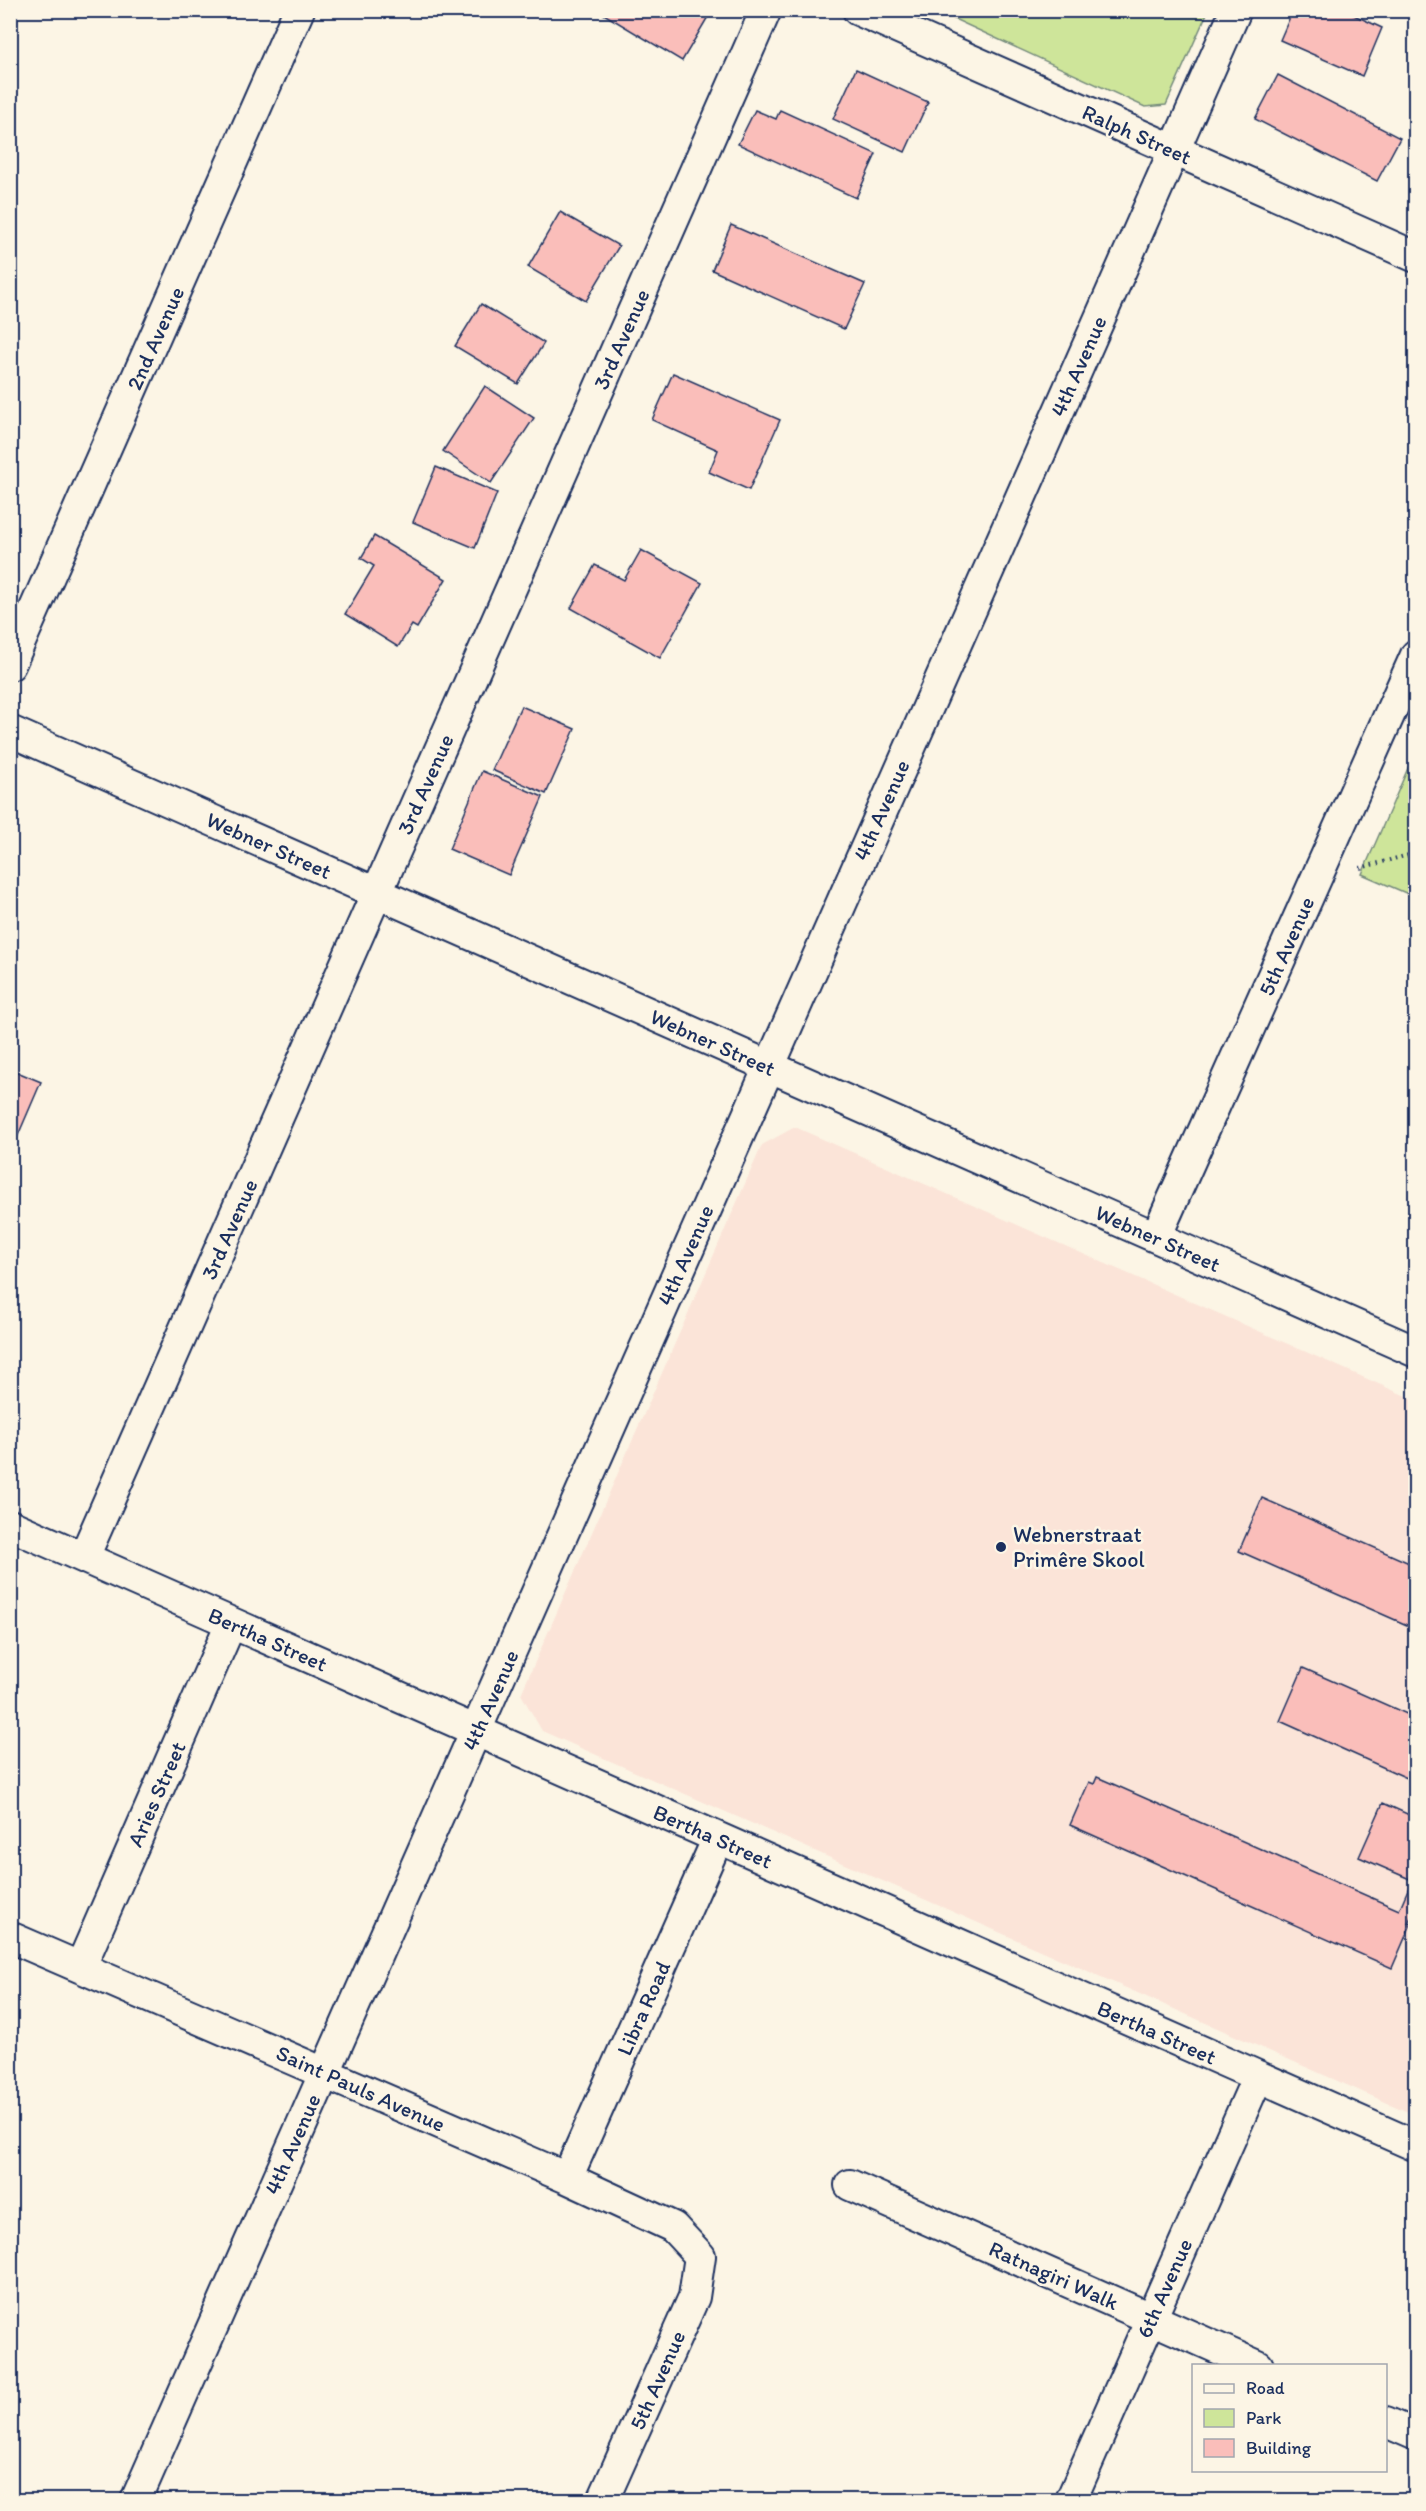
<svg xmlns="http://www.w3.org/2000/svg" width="1426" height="2511" font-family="Itim,sans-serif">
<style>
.built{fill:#fbe4d8}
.green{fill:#cee59a;stroke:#748a7c;stroke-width:1.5}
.building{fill:#fabeba;stroke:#1b2f5e;stroke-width:1.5}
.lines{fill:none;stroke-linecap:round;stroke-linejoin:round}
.minor-casing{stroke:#1b2f5e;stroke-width:34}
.path{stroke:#1b2f5e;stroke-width:4;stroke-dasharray:1.5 4.5;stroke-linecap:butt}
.minor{stroke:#fcf5e5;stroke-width:30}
.poi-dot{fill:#1b2f5e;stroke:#fcf5e5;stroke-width:2}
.labels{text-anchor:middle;stroke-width:5;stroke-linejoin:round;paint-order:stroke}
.street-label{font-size:22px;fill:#1b2f5e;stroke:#fcf5e5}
.poi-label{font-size:22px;fill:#1b2f5e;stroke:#fcf5e5;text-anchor:start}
</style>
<rect width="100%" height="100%" fill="#fcf5e5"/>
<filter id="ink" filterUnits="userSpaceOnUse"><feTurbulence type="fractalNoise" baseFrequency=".0167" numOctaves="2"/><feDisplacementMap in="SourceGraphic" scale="12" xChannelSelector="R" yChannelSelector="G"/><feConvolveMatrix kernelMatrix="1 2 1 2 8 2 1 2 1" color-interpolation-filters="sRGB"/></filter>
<g filter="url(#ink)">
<path class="built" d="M795,1127l620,273v715l-873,-384 -21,-37 241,-549z"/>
<path class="green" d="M937,11h-1h272l-42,94 -21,2z
M1415,752l1,145h-1l-53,-23z"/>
<path class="building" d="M597,10h115l-30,51z
M1293,10h50l39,18 -20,48 -82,-36z
M856,69l72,33 -23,50 -72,-33z
M1278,75l122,63 -23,43 -122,-62z
M755,110l21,9 4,-9 96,44 -20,44 -118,-54z
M560,212l59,34 -33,55 -58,-34z
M731,225l134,59 -21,45 -132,-59z
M481,304l63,39 -26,41 -63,-38z
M673,373l107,47 -31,70 -40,-18 9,-22 -66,-30z
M485,386l49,32 -43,65 -48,-32z
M436,467l61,26 -22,55 -62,-26z
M374,536l72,43 -29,49 -5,-3 -14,22 -53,-33 29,-48 -13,-8z
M641,550l61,33 -42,75 -89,-50 24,-43 29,15z
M521,706l54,23 -29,65 -54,-24z
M482,771l61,26 -34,78 -60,-26z
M10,1069l31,13 -31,72z
M1262,1498l154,68v63l-177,-78z
M1303,1668l113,50v64l-136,-61z
M1097,1777l302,133 13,-30 -53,-23 24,-54 33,15v89l-8,16 3,1 -19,44 -322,-143 19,-43 5,2z"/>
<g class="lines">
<g class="minor-casing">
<path id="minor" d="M858,10l558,247
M10,665l289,-655
M10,731l1406,621
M1156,1237l260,-582
M10,1525l1406,621
M84,1557l682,-1547
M10,1937l557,241 106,49 27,29 -6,41 -91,203
M81,1966l150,-343
M567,2178l151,-340
M850,2185l408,181
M1386,2422l30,13
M136,2500l1100,-2490
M1071,2500l187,-424"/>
</g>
<path class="path" d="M1360,868l56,-15"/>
<use href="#minor" class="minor"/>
</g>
</g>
<circle class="poi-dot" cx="1001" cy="1547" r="6"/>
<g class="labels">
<g class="street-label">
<text transform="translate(1137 134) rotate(24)" y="8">Ralph Street</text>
<text transform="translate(155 338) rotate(-66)" y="8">2nd Avenue</text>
<text transform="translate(621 339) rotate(-66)" y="8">3rd Avenue</text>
<text transform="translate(1078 366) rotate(-66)" y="8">4th Avenue</text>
<text transform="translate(425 784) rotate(-66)" y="8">3rd Avenue</text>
<text transform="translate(881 810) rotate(-66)" y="8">4th Avenue</text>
<text transform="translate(269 845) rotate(24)" y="8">Webner Street</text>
<text transform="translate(1286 946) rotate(-66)" y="8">5th Avenue</text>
<text transform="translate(713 1042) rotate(24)" y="8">Webner Street</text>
<text transform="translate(229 1229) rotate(-66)" y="8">3rd Avenue</text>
<text transform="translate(1158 1238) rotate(24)" y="8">Webner Street</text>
<text transform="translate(685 1255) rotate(-66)" y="8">4th Avenue</text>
<text transform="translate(268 1639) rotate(24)" y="8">Bertha Street</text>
<text transform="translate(490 1700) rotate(-66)" y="8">4th Avenue</text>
<text transform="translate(156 1794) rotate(-66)" y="8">Aries Street</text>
<text transform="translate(713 1836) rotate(24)" y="8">Bertha Street</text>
<text transform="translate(643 2008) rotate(-66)" y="8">Libra Road</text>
<text transform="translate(1157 2032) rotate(24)" y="8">Bertha Street</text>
<text transform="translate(361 2088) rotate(24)" y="8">Saint Pauls Avenue</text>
<text transform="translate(292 2144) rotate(-66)" y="8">4th Avenue</text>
<text transform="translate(1054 2275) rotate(24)" y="8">Ratnagiri Walk</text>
<text transform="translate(1164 2288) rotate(-66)" y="8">6th Avenue</text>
<text transform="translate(657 2380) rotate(-66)" y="8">5th Avenue</text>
</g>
<g class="poi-label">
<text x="1013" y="1542">Webnerstraat<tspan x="1013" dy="25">Primêre Skool</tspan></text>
</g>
</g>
<rect width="1426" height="2511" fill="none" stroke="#fcf5e5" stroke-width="36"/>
<rect x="18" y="18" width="1390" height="2475" fill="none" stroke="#1b2f5e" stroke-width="2" filter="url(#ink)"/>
<rect x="1192" y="2364" width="195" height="108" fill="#fcf5e5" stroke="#a2a6af" stroke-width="1.5"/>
<rect x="1204" y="2384" width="30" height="9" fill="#fcf5e5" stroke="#a2a6af" stroke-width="1.5"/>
<text x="1246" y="2394" font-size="18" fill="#1b2f5e">Road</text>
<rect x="1204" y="2409" width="30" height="18" fill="#cee59a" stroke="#a2a6af" stroke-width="1.5"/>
<text x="1246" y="2424" font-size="18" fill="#1b2f5e">Park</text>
<rect x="1204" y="2439" width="30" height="18" fill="#fabeba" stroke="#a2a6af" stroke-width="1.5"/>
<text x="1246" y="2454" font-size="18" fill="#1b2f5e">Building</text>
</svg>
